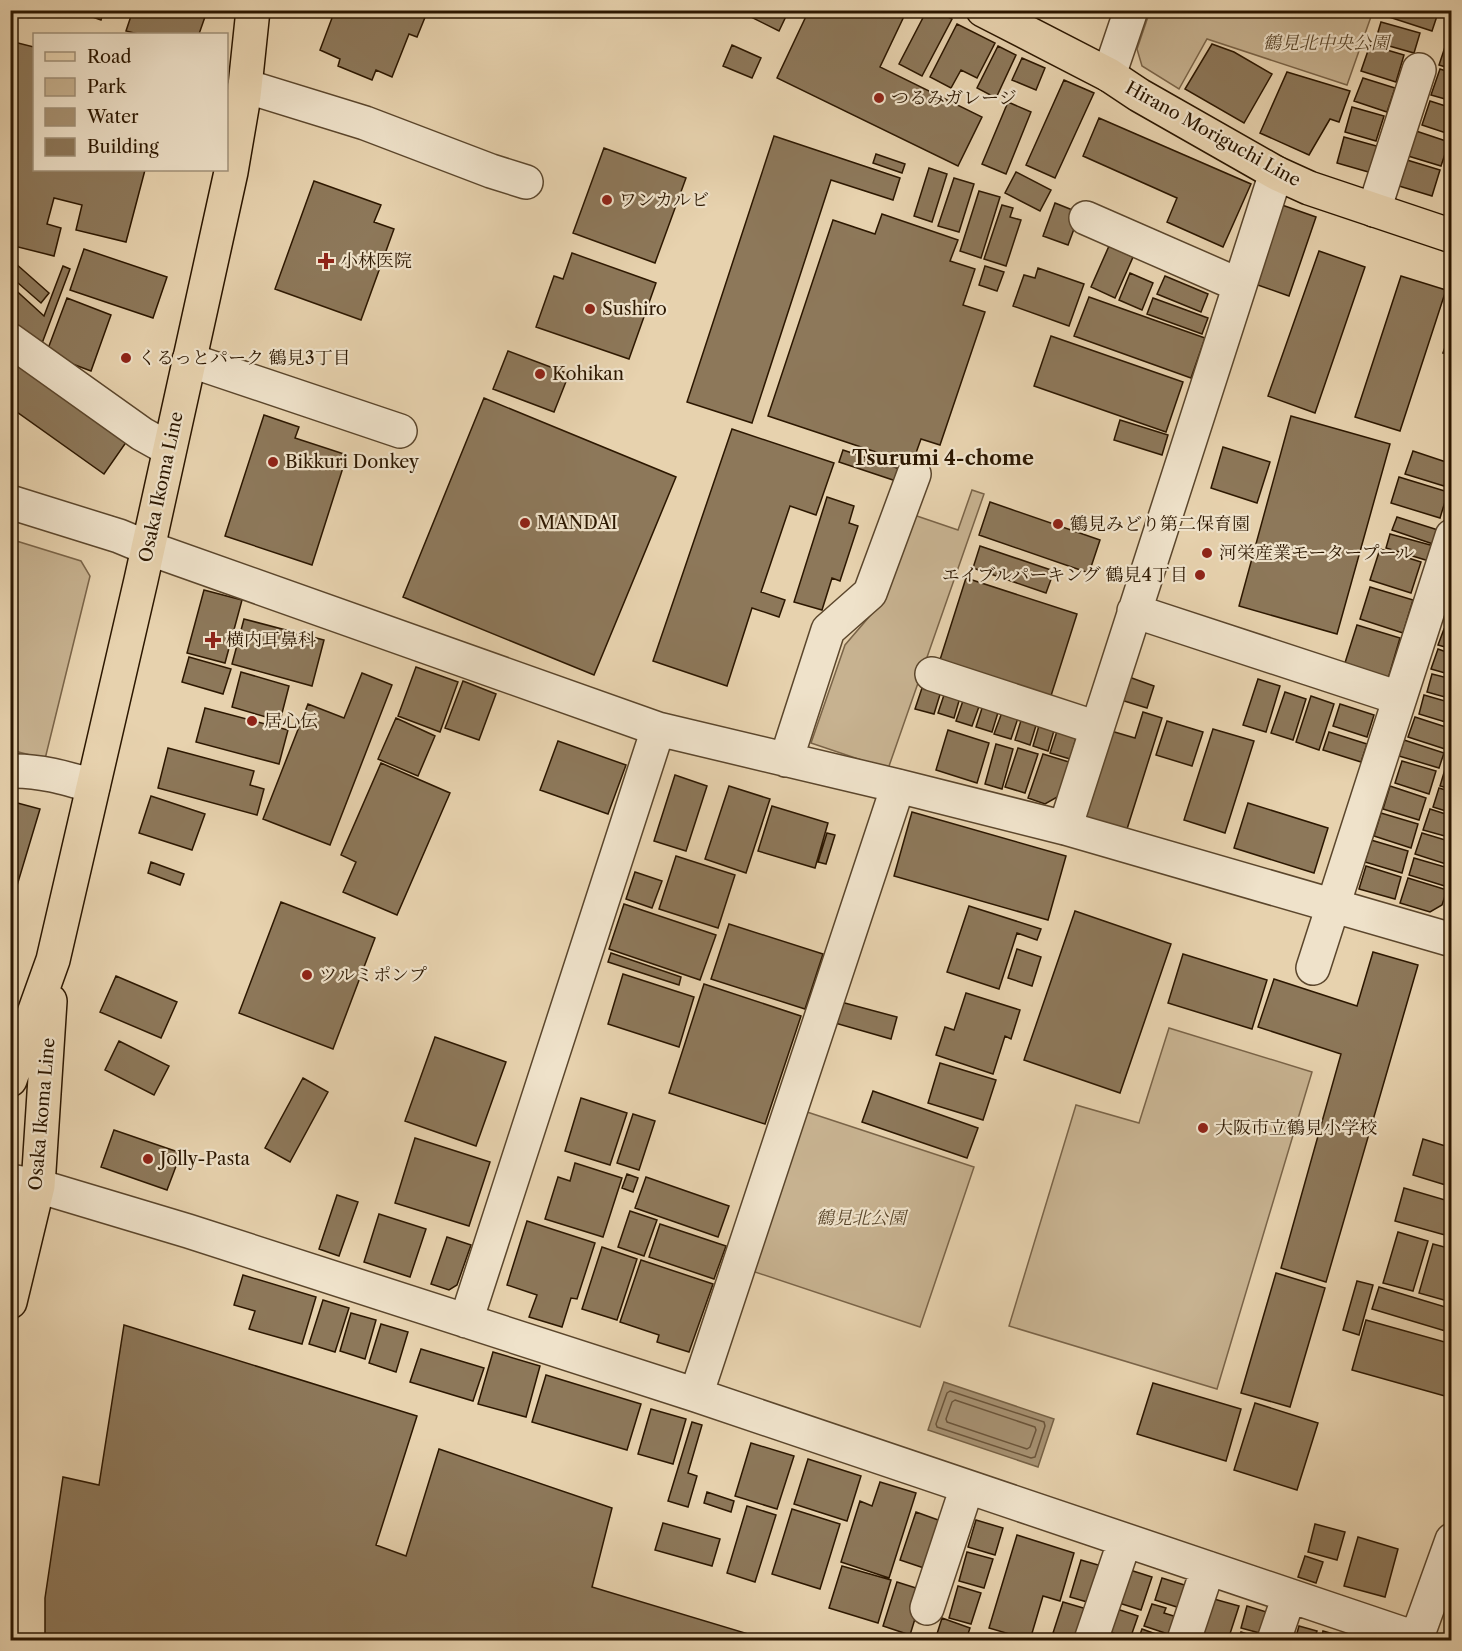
<svg xmlns="http://www.w3.org/2000/svg" width="1462" height="1651" font-family="'Libre Caslon Text','Noto Serif JP',serif">
<style>
.green{fill:#c7b290;stroke:#7a6448;stroke-width:1.5}
.water{fill:#a79273;stroke:#766145;stroke-width:1.5}
.lines{fill:none;stroke-linecap:round;stroke-linejoin:round}
.shore{stroke:#6a543a;stroke-width:1.5}
.building{fill:#8d785a;stroke:#2c1700;stroke-width:1.5}
.minor-casing{stroke:#5b462c;stroke-width:36}
.major-casing{stroke:#2c1700;stroke-width:36}
.minor{stroke:#efe2ca;stroke-width:33}
.major{stroke:#e7d2ae;stroke-width:33}
.poi-dot{fill:#8f2418;stroke:#efe2ca;stroke-width:2}
.labels{text-anchor:middle;stroke-width:4.5;stroke-linejoin:round;paint-order:stroke}
.park-label{font-size:18px;font-style:italic;fill:#5a462b;stroke:#efe2ca}
.poi-label{font-size:18px;fill:#2c1700;stroke:#efe2ca;text-anchor:start}
.street-label{font-size:18px;fill:#2c1700;stroke:#efe2ca}
.neighbourhood-label{font-size:20px;font-weight:bold;fill:#2c1700;stroke:#efe2ca}
</style>
<rect width="100%" height="100%" fill="#e7d2ae"/>
<filter id="stains"><feTurbulence type="fractalNoise" baseFrequency=".00333" numOctaves="4"/><feColorMatrix values="0 0 0 0 .2 0 0 0 0 .09 0 0 0 0 .02 0 0 0 .5 -.17"/></filter>
<radialGradient id="worn" r=".72"><stop offset=".6" stop-color="#630" stop-opacity="0"/><stop offset="1" stop-color="#630" stop-opacity=".3"/></radialGradient>
<path class="green" d="M1150,11v-1l223,1 -26,74 -140,-46 -28,50 -37,-23 -5,-17z
M972,490l12,4 -96,275 -77,-26 34,-98 35,-41 31,-90 47,16z
M10,539l71,22 9,15 -45,183 -34,-9z
M1169,1028l143,44 -95,317 -208,-63 67,-221 63,18z
M801,1110l173,57 -54,160 -171,-57z"/>
<path class="water" d="M944,1382l110,37 -16,48 -110,-37z"/>
<g class="lines">
<path class="shore" d="M950,1391l94,31 1,4 -10,31 -4,1 -94,-31 -1,-3 11,-31z
M955,1400l80,27 1,3 -6,17 -3,2 -80,-27 -1,-3 6,-17z"/>
</g>
<path class="building" d="M73,10h31l-3,10z
M133,10h62l11,4 -7,20h-61l-12,-3z
M335,10h93l-11,27 -8,-3 -17,43 -16,-7 -4,10 -34,-14 2,-7 -20,-9z
M737,10h52l-10,21z
M809,10h98l-27,57 102,50 -24,49 -181,-88z
M927,10h8l17,9 -30,57 -23,-12z
M1391,10h48l-7,21 -43,-14z
M1381,22l39,11 -6,20 -39,-11z
M957,24l38,19 -18,35 -16,-8 -10,18 -21,-11z
M10,41l24,6v123h111l-19,72 -50,-12 6,-25 -28,-7 -7,26 14,4 -7,28 -44,-11z
M1212,44l22,8 38,22 -28,49 -59,-34z
M1446,44l6,2v23l-13,-4z
M732,45l29,13 -9,20 -29,-12z
M1370,45l34,10 -8,27 -35,-11z
M998,46l18,9 -20,43 -19,-10z
M1022,58l23,10 -9,22 -24,-10z
M1440,69l12,4v28l-21,-6z
M1287,72l63,19 -11,31 -9,-3 -21,36 -49,-22z
M1363,78l32,10 -8,24 -33,-11z
M1064,80l30,13 -39,85 -29,-13z
M1430,101l22,7v27l-30,-10z
M1008,102l23,10 -25,62 -24,-10z
M1352,107l32,9 -8,25 -31,-9z
M1099,118l152,66 -28,63 -56,-25 10,-24 -94,-42z
M1416,131l33,11 -8,24 -33,-10z
M774,136l126,42 -7,22 -62,-20 -79,243 -65,-21z
M1344,137l36,10 -8,26 -35,-10z
M604,148l82,30 -31,85 -82,-30z
M876,154l29,10 -3,9 -29,-10z
M1407,160l33,10 -8,26 -33,-10z
M929,168l18,6 -15,48 -18,-6z
M1016,172l35,18 -11,21 -35,-18z
M954,178l20,6 -15,48 -21,-6z
M314,181l67,24 -7,17 20,7 -33,91 -86,-31z
M979,191l21,6 -19,61 -21,-7z
M1055,203l25,10 -12,32 -25,-9z
M1002,205l11,3 -3,9 11,3 -15,46 -22,-7z
M1282,205l34,12 -27,79 -34,-12z
M882,214l76,26 -8,21 25,8 -12,36 22,7 -45,133 -19,-6 -9,25 -144,-48 65,-196 42,14z
M1109,246l24,11 -18,41 -24,-11z
M84,249l83,28 -14,41 -83,-28z
M1319,251l46,16 -50,146 -47,-17z
M572,253l84,30 -27,76 -93,-32 18,-51 9,3z
M15,263l34,30 -8,10 -31,-27v-8z
M63,266l7,3 -29,77 -31,-28v-33l34,31z
M985,266l19,6 -7,19 -18,-6z
M1038,268l46,16 -15,42 -56,-20 11,-31 11,3z
M1130,273l23,10 -11,27 -23,-10z
M1165,276l43,18 -7,18 -44,-18z
M1401,276l45,14 -46,141 -45,-14z
M1089,297l116,41 -14,40 -117,-42z
M67,298l44,17 -20,56 -45,-17z
M1153,298l55,20 -6,16 -55,-20z
M1452,327v29l-9,-3z
M1051,336l132,46 -17,50 -132,-46z
M508,351l61,23 -15,38 -61,-23z
M10,358l117,83 -23,33 -94,-67z
M484,398l192,79 -82,198 -191,-78z
M264,415l35,12 -4,11 52,17 -35,110 -87,-29z
M1291,416l99,28 -53,190 -98,-28z
M1120,420l48,15 -6,20 -48,-15z
M732,429l102,34 -18,52 -26,-9 -29,86 24,8 -6,17 -27,-9 -25,78 -74,-25z
M1223,447l47,15 -13,41 -46,-15z
M843,450l57,19 -4,12 -57,-19z
M1413,451l39,13 -8,22 -39,-12z
M1399,477l49,15 -8,26 -49,-15z
M827,497l27,9 -5,17 9,3 -18,55 -8,-3 -10,32 -28,-8z
M990,502l110,38 -11,33 -110,-38z
M1397,517l41,13 -5,14 -41,-14z
M1390,534l44,12 -5,15 -43,-13z
M980,546l74,25 -8,22 -73,-25z
M1380,549l41,13 -10,31 -41,-13z
M966,578l111,36 -28,88 -111,-36z
M1370,587l43,13 -10,33 -43,-14z
M204,590l38,10 -17,63 -38,-10z
M1451,607h1v20l-6,-1z
M244,619l80,21 -12,46 -80,-22z
M1357,625l43,13 -12,41 -44,-13z
M1444,629l8,2v18l-14,-4z
M1438,649l14,5v21l-21,-6z
M189,657l42,12 -8,25 -41,-12z
M416,667l42,15 -18,50 -42,-16z
M241,672l48,14 -9,35 -48,-14z
M362,673l30,12 -62,160 -67,-26 45,-115 36,14z
M1432,674l20,5v20l-25,-7z
M1129,677l25,9 -7,22 -26,-8z
M1258,679l22,7 -14,46 -23,-7z
M463,681l33,13 -17,46 -34,-12z
M924,682l18,6 -8,26 -19,-5z
M946,689l15,5 -7,24 -16,-5z
M1285,692l21,7 -13,41 -22,-7z
M965,695l16,6 -9,25 -16,-5z
M1424,695l28,8v21l-33,-10z
M1311,696l23,8 -15,46 -23,-8z
M984,702l16,4 -8,26 -16,-5z
M1340,704l34,11 -7,22 -34,-11z
M1004,707l16,5 -9,27 -17,-5z
M205,708l83,22 -9,34 -83,-22z
M1143,712l19,6 -35,111 -42,-12 26,-86 24,7z
M1023,714l15,5 -8,26 -15,-5z
M1415,717l37,12 -7,20 -37,-12z
M396,718l39,18 -17,40 -40,-17z
M1041,719l15,5 -8,27 -15,-5z
M1167,721l36,11 -11,34 -36,-11z
M1059,725l19,6 -8,28 -20,-6z
M1213,729l41,12 -29,92 -41,-13z
M948,730l41,13 -12,40 -41,-13z
M1329,732l38,12 -6,18 -38,-12z
M1404,740l40,13 -5,15 -40,-12z
M558,741l68,24 -18,49 -68,-24z
M996,744l17,5 -11,40 -17,-5z
M168,748l86,23 -4,14 14,4 -7,26 -99,-27z
M1018,748l20,6 -13,39 -20,-6z
M1043,754l26,8 -10,34 -14,8 -17,-6z
M1402,761l34,10 -7,23 -34,-11z
M381,763l69,30 -53,122 -54,-23 13,-30 -15,-7z
M1446,766l6,2v21l-12,-3z
M675,775l32,11 -21,65 -32,-10z
M729,786l41,13 -24,74 -41,-14z
M1390,786l36,12 -7,22 -36,-11z
M1439,788l13,4v21l-19,-6z
M151,796l54,18 -13,36 -53,-17z
M10,801l30,8 -24,80 -6,-1z
M1248,803l80,25 -14,45 -80,-25z
M772,806l56,17 -13,45 -57,-17z
M1430,809l22,7v22l-29,-8z
M912,812l154,44 -18,64 -154,-44z
M1381,813l37,11 -7,24 -37,-12z
M827,833l8,2 -9,29 -8,-2z
M1422,833l30,9v24l-37,-12z
M1371,840l37,11 -6,22 -37,-11z
M676,856l59,19 -17,53 -59,-19z
M1414,858l38,11v6l-4,12 -39,-12z
M151,862l33,12 -4,11 -32,-12z
M1366,866l35,11 -6,22 -36,-10z
M635,872l27,9 -10,27 -26,-9z
M1408,878l39,12 -5,15 -12,7 -30,-9z
M281,902l94,36 -42,111 -94,-36z
M624,904l92,31 -16,45 -91,-31z
M969,906l72,23 -4,11 -20,-7 -18,56 -52,-17z
M1075,911l96,33 -51,149 -96,-33z
M729,924l94,30 -18,55 -94,-30z
M1017,949l24,8 -9,29 -24,-8z
M1373,952l45,13 -92,317 -45,-14 60,-214 -83,-27 16,-48 83,27z
M611,953l70,24 -2,8 -71,-23z
M1183,954l84,26 -15,49 -84,-26z
M623,974l71,23 -15,50 -71,-23z
M116,976l61,26 -16,36 -61,-26z
M704,984l97,32 -36,108 -96,-31z
M966,993l54,17 -9,29 -6,-3 -12,38 -57,-19 9,-28 9,3z
M841,1002l56,15 -6,22 -56,-16z
M435,1037l71,25 -30,84 -71,-25z
M119,1041l50,25 -15,29 -49,-25z
M940,1063l56,17 -13,40 -55,-17z
M303,1078l25,14 -38,70 -25,-14z
M873,1091l105,37 -11,30 -105,-36z
M581,1098l46,15 -17,52 -45,-14z
M633,1114l22,7 -16,49 -22,-7z
M114,1130l67,23 -14,37 -66,-23z
M415,1138l75,24 -21,64 -74,-23z
M1423,1139l29,9v39l-39,-12z
M575,1163l47,15 -19,59 -58,-18 13,-42 12,4z
M627,1174l11,4 -5,14 -11,-4z
M646,1177l83,29 -11,31 -83,-29z
M1404,1188l48,14v35l-57,-16z
M337,1195l21,7 -19,54 -20,-7z
M630,1211l27,9 -13,36 -26,-9z
M379,1214l47,15 -16,48 -46,-15z
M527,1221l68,22 -18,56 -6,-1 -9,29 -33,-10 8,-22 -30,-10z
M660,1224l66,22 -12,33 -65,-22z
M1398,1232l30,9 -15,50 -30,-8z
M447,1237l24,8 -14,40 -8,5 -18,-6z
M1433,1244l19,5 -1,53 -32,-9z
M602,1247l35,12 -20,61 -35,-11z
M641,1260l72,24 -24,68 -32,-10 2,-7 -39,-13z
M1276,1273l49,15 -35,119 -49,-14z
M243,1275l73,22 -14,47 -53,-15 6,-18 -21,-6z
M1357,1281l16,4 -14,50 -16,-5z
M1379,1287l73,22v24l-80,-24z
M323,1300l26,8 -14,44 -26,-8z
M351,1313l25,7 -11,39 -25,-8z
M1366,1320l86,24v54l-100,-28z
M381,1324l27,8 -12,40 -27,-9z
M124,1325l293,91 -41,129 30,11 33,-107 173,59 -20,79 176,53h-723v-42l18,-121 36,8z
M421,1349l63,19 -11,33 -63,-19z
M493,1352l47,14 -14,51 -48,-13z
M546,1375l95,29 -14,46 -95,-28z
M1153,1383l88,26 -15,52 -89,-27z
M1255,1403l63,20 -21,67 -63,-20z
M651,1409l35,10 -13,45 -35,-10z
M692,1422l10,3 -14,48 9,3 -9,31 -20,-6z
M751,1443l43,13 -17,53 -42,-13z
M808,1459l53,17 -14,45 -53,-17z
M880,1482l36,11 -27,85 -48,-16 19,-61 12,5z
M707,1492l27,9 -3,11 -27,-9z
M747,1506l29,9 -21,67 -28,-9z
M792,1509l48,15 -20,65 -48,-15z
M916,1512l25,9 -17,47 -24,-8z
M976,1520l27,8 -8,27 -27,-8z
M663,1523l57,16 -8,27 -57,-16z
M1315,1524l30,8 -8,28 -29,-8z
M1017,1535l57,18 -14,48 -17,-5 -13,44 -41,-12z
M1358,1537l40,12 -13,48 -41,-11z
M967,1552l26,7 -9,29 -25,-7z
M1305,1556l18,6 -7,21 -18,-6z
M1081,1560l24,7 -11,37 -24,-7z
M842,1566l49,14 -13,43 -49,-15z
M1130,1570l22,7 -11,33 -22,-7z
M1162,1578l29,9 -8,22 -28,-9z
M897,1582l19,6 -6,19 8,2 -8,26 -27,-9z
M958,1586l23,7 -10,31 -22,-6z
M1214,1599l25,7 -11,34h-15l-11,-3z
M1063,1602l27,8 -14,30 -23,-7z
M1152,1604l14,4 -2,5 16,5 -6,18 -30,-10z
M1247,1606l26,8 -6,21 -26,-7z
M1114,1608l24,8 -8,23 -23,-8z
M942,1618l28,10 -4,12h-19l-11,-3z
M1299,1626l18,5 -3,9h-19z
M1142,1629l28,10 -1,1h-31z
M1323,1631l21,6 -1,3h-22z
M1241,1632l25,8h-28z"/>
<g class="lines">
<g class="minor-casing">
<path id="minor" d="M1109,75l22,-65
M245,86l120,37 126,48 35,11
M1374,210l45,-140
M1086,218l153,67
M10,340l132,94 27,15
M189,360l211,71
M10,502l109,34 29,12 510,181 240,57 167,42 387,112
M1134,611l265,87
M932,674l165,54
M786,760l42,-130 42,-37 44,-119
M10,771c29,-1 56,7 83,15
M1065,828l211,-655
M1313,968l139,-432
M10,1181l28,5 150,45 508,164 725,245
M466,1321l192,-592
M696,1395l202,-609
M927,1608l40,-121
M1091,1640l34,-100
M1184,1640l24,-72
M1274,1640l15,-44
M1416,1640l36,-100"/>
</g>
<g class="major-casing">
<path id="major" d="M983,10l126,65 30,20 137,78 33,15 143,48
M10,1080l43,-120 88,-380 90,-408 13,-76 9,-86
M10,1302l28,-116 12,-185"/>
</g>
<use href="#minor" class="minor"/>
<use href="#major" class="major"/>
</g>
<g class="poi-dot">
<circle cx="879" cy="98" r="6"/>
<circle cx="607" cy="200" r="6"/>
<path d="M323 252h6v6h6v6h-6v6h-6v-6h-6v-6h6z"/>
<circle cx="590" cy="309" r="6"/>
<circle cx="126" cy="358" r="6"/>
<circle cx="540" cy="374" r="6"/>
<circle cx="273" cy="462" r="6"/>
<circle cx="525" cy="523" r="6"/>
<circle cx="1058" cy="524" r="6"/>
<circle cx="1207" cy="553" r="6"/>
<circle cx="1200" cy="575" r="6"/>
<path d="M210 631h6v6h6v6h-6v6h-6v-6h-6v-6h6z"/>
<circle cx="252" cy="721" r="6"/>
<circle cx="307" cy="975" r="6"/>
<circle cx="1203" cy="1128" r="6"/>
<circle cx="148" cy="1159" r="6"/>
</g>
<g class="labels">
<g class="park-label">
<text x="1326" y="49">鶴見北中央公園</text>
<text x="861" y="1224">鶴見北公園</text>
</g>
<g class="poi-label">
<text x="891" y="104">つるみガレージ</text>
<text x="619" y="206">ワンカルビ</text>
<text x="340" y="267">小林医院</text>
<text x="602" y="315">Sushiro</text>
<text x="138" y="364">くるっとパーク 鶴見3丁目</text>
<text x="552" y="380">Kohikan</text>
<text x="285" y="468">Bikkuri Donkey</text>
<text x="537" y="529">MANDAI</text>
<text x="1070" y="530">鶴見みどり第二保育園</text>
<text x="1219" y="559">河栄産業モータープール</text>
<text x="1188" y="581" text-anchor="end">エイブルパーキング 鶴見4丁目</text>
<text x="226" y="646">横内耳鼻科</text>
<text x="264" y="727">居心伝</text>
<text x="319" y="981">ツルミポンプ</text>
<text x="1215" y="1134">大阪市立鶴見小学校</text>
<text x="160" y="1165">Jolly-Pasta</text>
</g>
<g class="street-label">
<text transform="translate(1213 134) rotate(29)" y="6">Hirano Moriguchi Line</text>
<text transform="translate(161 487) rotate(-78)" y="6">Osaka Ikoma Line</text>
<text transform="translate(42 1114) rotate(-85)" y="6">Osaka Ikoma Line</text>
</g>
<g class="neighbourhood-label">
<text x="943" y="465">Tsurumi 4-chome</text>
</g>
</g>
<rect width="1462" height="1651" fill="none" stroke="#e7d2ae" stroke-width="36"/>
<rect x="12" y="12" width="1438" height="1627" fill="none" stroke="#2c1700" stroke-width="3"/>
<rect x="18" y="18" width="1426" height="1615" fill="none" stroke="#2c1700" stroke-width="1.5"/>
<rect x="33" y="33" width="195" height="138" fill="#efe2ca" stroke="#a19179" stroke-width="1.5"/>
<rect x="45" y="52" width="30" height="9" fill="#e7d2ae" stroke="#a19179" stroke-width="1.5"/>
<text x="87" y="63" font-size="18" fill="#2c1700">Road</text>
<rect x="45" y="78" width="30" height="18" fill="#c7b290" stroke="#a19179" stroke-width="1.5"/>
<text x="87" y="93" font-size="18" fill="#2c1700">Park</text>
<rect x="45" y="108" width="30" height="18" fill="#a79273" stroke="#a19179" stroke-width="1.5"/>
<text x="87" y="123" font-size="18" fill="#2c1700">Water</text>
<rect x="45" y="138" width="30" height="18" fill="#8d785a" stroke="#a19179" stroke-width="1.5"/>
<text x="87" y="153" font-size="18" fill="#2c1700">Building</text>
<rect width="100%" height="100%" filter="url(#stains)"/>
<rect width="100%" height="100%" fill="url(#worn)"/>
</svg>
